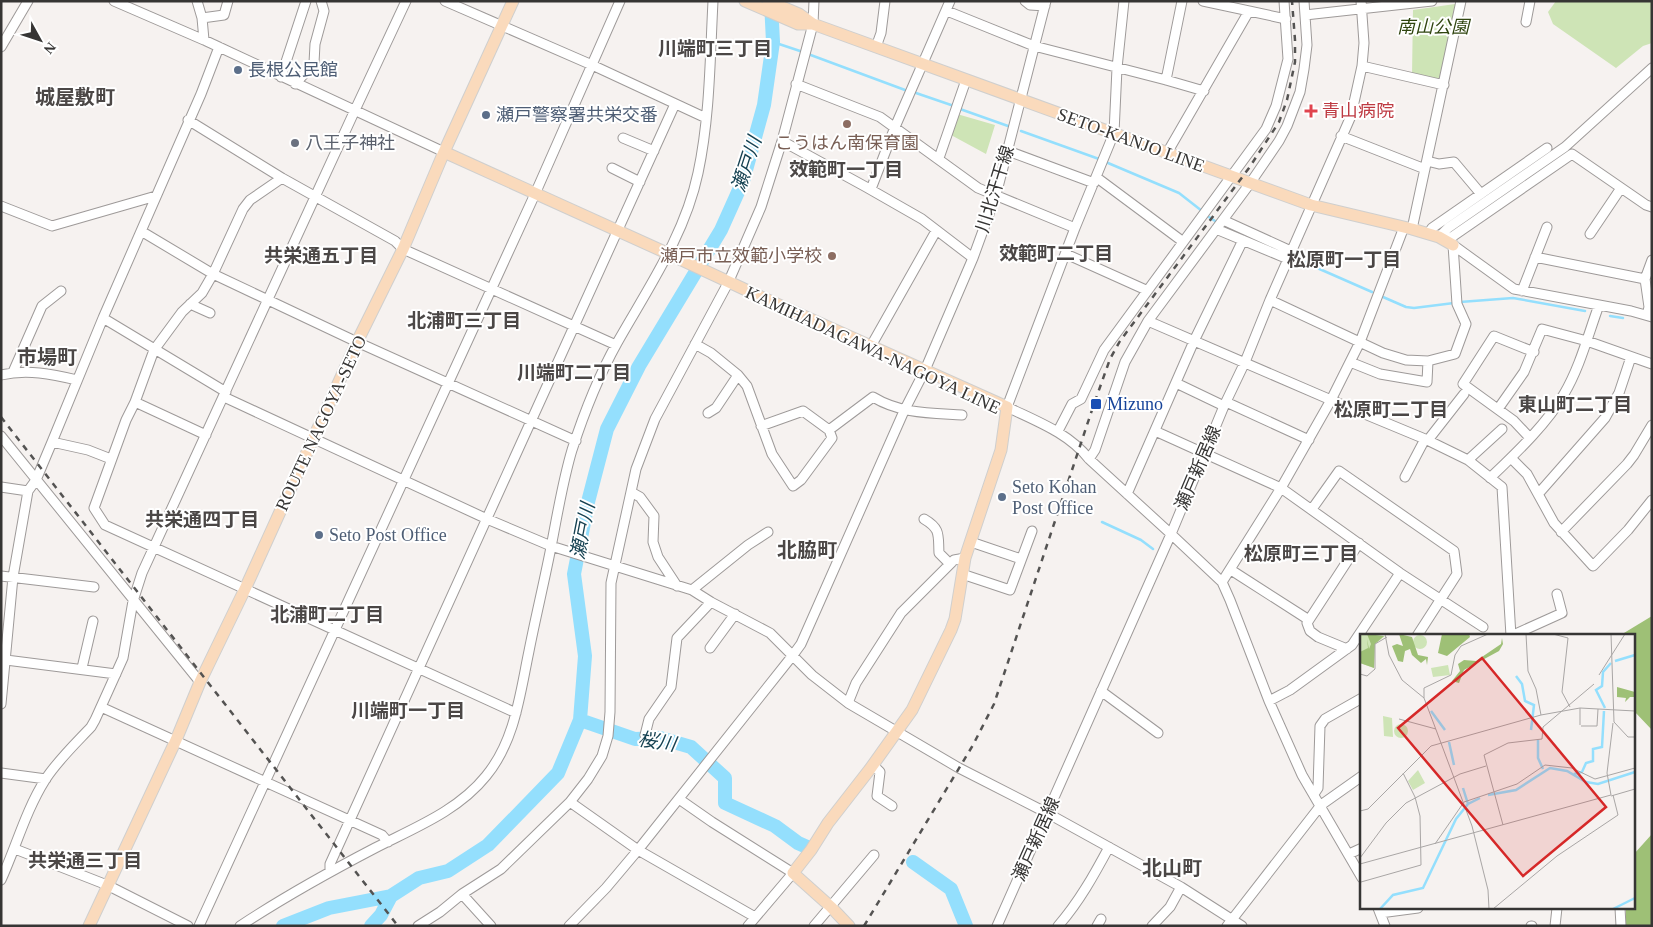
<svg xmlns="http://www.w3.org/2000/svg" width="1653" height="927" font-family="'Times New Roman','Noto Sans JP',serif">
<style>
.green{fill:#cee4b6}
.forest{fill:#9ec076}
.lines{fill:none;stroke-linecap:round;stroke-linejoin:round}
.stream{stroke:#94dffd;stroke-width:2.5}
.river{stroke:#94dffd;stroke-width:14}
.minor-casing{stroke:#9e9a99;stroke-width:11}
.major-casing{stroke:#cfcfce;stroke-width:13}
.minor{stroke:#fff;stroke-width:9}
.major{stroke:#fadabc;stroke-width:11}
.rail{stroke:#545352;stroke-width:2.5;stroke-dasharray:6 6;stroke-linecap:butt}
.service-dot{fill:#5c6f8a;stroke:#fff;stroke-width:2}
.health-dot{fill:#e0444e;stroke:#fff;stroke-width:2}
.education-dot{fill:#8d6e63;stroke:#fff;stroke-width:2}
.worship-dot{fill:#6b7280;stroke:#fff;stroke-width:2}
.transit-dot{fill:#1a4fb4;stroke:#fff;stroke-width:2}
.labels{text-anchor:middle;stroke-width:4;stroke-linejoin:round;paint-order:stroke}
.park-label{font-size:18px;font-style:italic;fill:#304510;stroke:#fff}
.service-label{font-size:18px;fill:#4e5e75;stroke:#fff;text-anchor:start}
.health-label{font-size:18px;fill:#be3a42;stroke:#fff;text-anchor:start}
.street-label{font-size:18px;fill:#363534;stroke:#fff}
.worship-label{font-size:18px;fill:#5b616d;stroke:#fff;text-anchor:start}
.education-label{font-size:18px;fill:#785e54;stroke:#fff}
.transit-label{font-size:18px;fill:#164399;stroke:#fff;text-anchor:start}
.neighbourhood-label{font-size:19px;font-weight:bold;fill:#4b4746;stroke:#fff}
.water-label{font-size:19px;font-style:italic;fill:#164252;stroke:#fff}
.quarter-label{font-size:20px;font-weight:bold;fill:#4b4746;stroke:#fff}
.inset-river{fill:none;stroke:#94dffd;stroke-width:2.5}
.inset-road{fill:none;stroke:#a9a6a5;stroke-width:1}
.view{fill:#d62828;fill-opacity:0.15;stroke:#d62828;stroke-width:2.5}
.inset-edge{fill:none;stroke:#363534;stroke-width:2.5}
</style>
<rect width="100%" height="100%" fill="#f6f2f0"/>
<path class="green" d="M1556,1h96v42l-9,3 -27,22 -63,-44 -5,-12z
M1455,4l2,1 -15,75 -4,1 -26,-6 1,-65z
M957,114l38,11 -9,29 -35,-19z"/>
<path class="forest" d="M1652,616v114l-18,-19v-75h-15z
M1652,834v92h-27l1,-18h8v-54z"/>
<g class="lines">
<path class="stream" d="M773,42l30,10
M808,54l97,36
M916,93l38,13
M960,109l48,17
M1021,131l78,28
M1108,163l71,30 23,18
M1206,215l12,8
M1223,226l56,25
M1299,260l73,32
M1383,297l23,10 8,1 40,-5
M1460,302l53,-4 72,13
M1610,316l13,2
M1069,508l12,4
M1102,522l39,18 12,9"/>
<path class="river" d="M580,720l55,19 25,-1 31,9 34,31v25l50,23 23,17 9,4
M913,862l38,27 15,37
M283,926l46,-18 62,-12 28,-18 29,-7 40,-26 70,-72 22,-53 5,-64 -11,-82 14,-72 19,-73 32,-63 82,-136 22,-49 21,-76 9,-63 -2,-40
M371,926l10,-11 10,-19"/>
<g class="minor-casing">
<path id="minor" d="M114,1l90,39 240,112
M197,1l5,17 2,22
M445,1l147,64 114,53
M1025,1l5,4 15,1
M1124,1l-7,67 -3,65 -39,95 -68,179c29,14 62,26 82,52l82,75 51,48 8,18 39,101 33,74 60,103
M1203,1l83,18
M947,11l87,35 132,34 38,11
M1305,15l127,-14
M202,18l22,-3 4,-14
M1526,22l4,-21
M1,47l27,-46
M876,47l5,-14 4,-32
M1362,66l82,19
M281,77l25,-76
M1166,80l16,-79
M295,84l19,-21 1,-19 9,-33 -3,-10
M796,84l84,33 98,71 97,40
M188,120l94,58 113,63 8,8 213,96
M1341,136l84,33
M623,138l31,13
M782,141l84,46 56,32 51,39
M1008,151l86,32
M1167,153l82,-142
M939,158l27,-78
M1427,161l12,3 15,-2 27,32
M612,168l28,14
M1096,177l86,64
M282,178l-32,22 -7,9 -30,65 -11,19 -20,19 -28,38 -19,52 -9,18 -32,88 11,17 411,188
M871,189l24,-62 55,-126
M1,206l51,20 104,-30
M1223,220l68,31
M1216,229l72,30
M1412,229l49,-228
M141,231l72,43 144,68 219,99
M1428,234l4,-6 115,-80
M1590,234l31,-46
M1439,237l9,-9 117,-81 87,-79
M1446,241l126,-87 74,51 6,2
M1453,245l61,44 117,22 21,6
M1066,254l80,36
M1535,257l110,22
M1522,291l25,-64
M1270,300l113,53 23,7 22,1 27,-7 11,-30 -9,-20 -4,-59
M190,304l20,9
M1647,315l2,-8 -4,-28 7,-19
M103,318l123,74
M1148,321l183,79 94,39 43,21 34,27 9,149
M695,344l16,9 27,22 9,11 25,68 21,32 8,-6 31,-42 -3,-8
M871,346l65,-115
M1350,362l30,12 47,8 1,-21
M13,372l29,-66 19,-15
M1,375c26,-6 51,-1 76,5
M1176,383l48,23
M224,397l263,122 64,27 141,44 19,12 59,31 42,42 36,28 111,65 88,45 134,74 61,39
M135,402l71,33
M1226,402l83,38
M1498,409l26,-37 18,-43 45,12 65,23
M708,413l8,-5 22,-33
M761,426l42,-15 26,19 44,-33c28,17 58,16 89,18
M1058,431l14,-27 9,-5 23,-49 162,-221 10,-23 12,-47 -4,-58
M1155,431l126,57 119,85 83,54
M1,436l199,246
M1530,438l-16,-17 -51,-37 31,-48 40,16
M1428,440l36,-46
M52,442l36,8 23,9
M1511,458l16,16 27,49 39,43 35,-36 24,-30
M1089,459l6,-9 30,-88 23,-41 103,-139 28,-41 8,-15 13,-34 4,-23 3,-24 -3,-44
M1468,460l34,-31
M1405,477l20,-38
M1490,478c25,-24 57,-54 74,-84 16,-27 24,-59 35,-89
M1,487l27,4
M631,492l9,5 14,19 -1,26 5,15 19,29
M1539,493l66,-75 14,-25 12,-36
M1127,494l67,-153 49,-101
M1312,509l27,-38 115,80 3,23 -40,62
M924,519c17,10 14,16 15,34l10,10
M1561,532l66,-68 7,-9 18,-30
M971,542l50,17
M1231,570l78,50
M962,574l48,16 22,-59
M1,576l93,11
M1222,582l59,-94 50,-88 29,-58 44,-115
M692,590l56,-45 20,-13
M1511,636l51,-23 -5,-19
M710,648l25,-34
M1347,649l-29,-12 -8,-6 -3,-8 52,-80
M6,660l110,14
M82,668l11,-47
M1101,691l57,42
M1269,701l21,-11 62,-45 48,-72
M848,703l8,-20 45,-70 53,-53 11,-2
M1,704l12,-127 15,-86 8,-11 16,-38 51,-124 98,-224 18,-47
M101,707l281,128 6,7
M645,735l4,-16 22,-32 6,-49 34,-36
M873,765l7,7 -3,24 15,10
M1,773l45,6
M1314,794l4,-6 2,-62 5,-7 37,-21
M679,799l33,23 81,51 -45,53
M570,802l68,48 117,67
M15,849l92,36 81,41
M1349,854l13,-6
M330,872v-8l345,-760
M1,880c15,-33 25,-70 44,-100 12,-19 30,-36 46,-53l4,-7 28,-62 10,-57 9,-28 213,-463 51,-109
M462,894l29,32
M1378,908l7,18
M1620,908l1,18
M1380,913l38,-5
M199,926l336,-732 85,-193
M240,926c44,-29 89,-54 135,-78 39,-20 83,-37 111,-72 29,-35 34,-82 43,-125 7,-36 16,-72 23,-109 6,-31 11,-62 20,-92 12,-37 26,-73 45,-107 31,-55 68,-108 81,-170 12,-56 12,-115 15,-172
M418,926l22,-14 22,-18 39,-25 69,-67 18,-23 14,-23 6,-20 2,-24 1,-129 25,-114 19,-50 73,-136 33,-76 21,-66 31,-117 1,-23
M569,926l37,-38 32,-38 155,-195 8,-11 103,-233 21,-41 48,-112 23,-63 50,-194
M814,926l60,-71
M997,926l174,-392 53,-128 21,-44 25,-62 81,-184 11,-50 2,-23 -3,-42
M1058,926c21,-24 36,-51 51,-79
M1097,926l4,-7
M1152,926l18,-19 11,-20
M1227,926l94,-121 41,-29
M1531,926h1
M1555,926l2,-18"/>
</g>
<g class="major-casing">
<path id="major" d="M745,1l53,23h15
M768,1l31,13 14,10 498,181 101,24 27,8 14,8
M444,152l225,102 90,42 248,111 -6,43 -36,108 -10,61 -4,11 -39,80 -42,59 -42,54 -17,27 -18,23 38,34 18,19
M89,926l87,-186 24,-58 45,-93 112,-247 46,-93 41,-97 69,-151"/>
</g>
<use href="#minor" class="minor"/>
<use href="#major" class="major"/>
<path class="rail" d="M1,417l397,509
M864,926l109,-181 21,-41 100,-300 16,-45 10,-18 129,-173 30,-46 8,-22 8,-38v-22l-3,-39"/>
</g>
<g class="service-dot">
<circle cx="238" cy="70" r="5"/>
<circle cx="486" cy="115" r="5"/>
<circle cx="1002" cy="497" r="5"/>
<circle cx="319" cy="535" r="5"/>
</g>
<path class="health-dot" d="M1308.5 103.5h5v5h5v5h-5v5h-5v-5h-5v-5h5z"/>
<g class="education-dot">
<circle cx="847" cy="124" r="5"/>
<circle cx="832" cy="256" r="5"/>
</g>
<circle class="worship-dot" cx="295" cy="143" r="5"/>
<rect class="transit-dot" x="1090" y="398" width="12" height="12" rx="2.5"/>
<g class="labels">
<g class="park-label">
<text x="1433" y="33">南山公園</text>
</g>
<g class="service-label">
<text x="248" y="76">長根公民館</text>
<text x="496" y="121">瀬戸警察署共栄交番</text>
<text x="1012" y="493">Seto Kohan<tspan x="1012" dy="21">Post Office</tspan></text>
<text x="329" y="541">Seto Post Office</text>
</g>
<g class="health-label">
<text x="1322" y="117">青山病院</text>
</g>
<g class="street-label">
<text transform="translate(1131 140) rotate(20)" y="6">SETO-KANJO LINE</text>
<text transform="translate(995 189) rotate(-73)" y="6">川北汗干線</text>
<text transform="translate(873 350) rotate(25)" y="6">KAMIHADAGAWA-NAGOYA LINE</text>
<text transform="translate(321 423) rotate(-65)" y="6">ROUTE NAGOYA-SETO</text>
<text transform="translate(1198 468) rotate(-67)" y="6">瀬戸新居線</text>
<text transform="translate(1036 839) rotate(-66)" y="6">瀬戸新居線</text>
</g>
<g class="worship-label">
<text x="305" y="149">八王子神社</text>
</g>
<g class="education-label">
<text x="847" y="149">こうはん南保育園</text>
<text x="822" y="262" text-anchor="end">瀬戸市立效範小学校</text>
</g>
<g class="transit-label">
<text x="1107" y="410">Mizuno</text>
</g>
<g class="neighbourhood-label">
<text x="715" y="55">川端町三丁目</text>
<text x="846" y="176">效範町一丁目</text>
<text x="1056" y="260">效範町二丁目</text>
<text x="321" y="262">共栄通五丁目</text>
<text x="1344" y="266">松原町一丁目</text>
<text x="464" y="327">北浦町三丁目</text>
<text x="574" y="379">川端町二丁目</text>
<text x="1575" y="411">東山町二丁目</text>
<text x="1391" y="416">松原町二丁目</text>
<text x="202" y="526">共栄通四丁目</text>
<text x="1301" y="560">松原町三丁目</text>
<text x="327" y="621">北浦町二丁目</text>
<text x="408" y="717">川端町一丁目</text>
<text x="85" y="867">共栄通三丁目</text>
</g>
<g class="water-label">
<text transform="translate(746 164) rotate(-72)" y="7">瀬戸川</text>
<text transform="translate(582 531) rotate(-79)" y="7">瀬戸川</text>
<text transform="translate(657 741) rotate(9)" y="7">桜川</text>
</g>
<g class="quarter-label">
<text x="75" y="104">城屋敷町</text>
<text x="47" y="364">市場町</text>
<text x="807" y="557">北脇町</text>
<text x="1172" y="875">北山町</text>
</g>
</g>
<g transform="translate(1360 634)">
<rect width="275" height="275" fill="#f6f2f0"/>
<path d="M0,0l25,2 -10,8 -1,24 -14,-5zM53 8a7 7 0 1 1 14 0a7 7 0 1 1-14 0ZM88,31l2,10 -17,2 -2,-9zM23,82l9,2 1,19 -9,-1zM34 97a7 7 0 1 1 14 0a7 7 0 1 1-14 0ZM58,136l7,13 -12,7 -5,-9z" fill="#cee4b6"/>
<path d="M7,0l17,2 -9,8 -1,24 -14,-5v-11l8,-4 -1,-9 2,10 2,-5zM39,0l13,3 6,18 10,2 -1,8 -1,-6 -5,4 -9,-8 -2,-6 -5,2 -2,11 -5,-1 -6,-15 5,-2 6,2zM82,0h27l1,3 -23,19 -9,-3zM142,4l1,6 -4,7 -35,19 -5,13 -7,-2 8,-10 -2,-7 6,-4 12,1 25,-17zM257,53l18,5v5h-5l-5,5 1,-4 -9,-1z" fill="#9ec076"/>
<path class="inset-river" d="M255,27l20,-6M156,42l6,8 3,17 9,4 -3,25M245,74l-9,-18 6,-4 1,-14 8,-9M71,77l14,19M178,106v18l5,11M89,108l5,23M214,140l8,-2 4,-9 7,-2v-12l9,-2 2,-36M103,154l5,16M128,161l28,-5 34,-22 17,3 19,11 12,2 37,-12M20,275l13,-14 30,-7 33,-69 12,-15 12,-6M253,275l22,-11"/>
<path class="inset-road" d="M25,0l4,21 13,25 22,18M166,0l2,37 8,18 5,26M193,0l15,4 -6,54 8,15M251,0l3,88 14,15h7M0,40l7,2 8,-7v-25l12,-7M239,41l26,-41M220,74v17M39,85l37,10M221,92h16l1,-17M75,93l-11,-29v-10l27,-13 4,-20 6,-9 27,-12M75,93l37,99 16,64 1,19M251,161l-4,-22 6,-50M251,162l24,-7M0,177l8,-2 63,-63 110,-31 39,-7 55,3M143,191l-19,-70 24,-12 34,-4 1,-12 51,-43M75,210l29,-42 53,-18 28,-19 27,3 23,11 40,-11M0,224l26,-35 20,-20 54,-29 26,-8M0,230l251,-69M1,248l60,-17 -1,-49 -5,-19 -12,-24M133,275l64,-53 61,-41 -5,-20"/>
<path class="view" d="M122,24l124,149 -83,69 -125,-148z"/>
<rect width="275" height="275" class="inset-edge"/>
</g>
<rect width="1653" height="927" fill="none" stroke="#363534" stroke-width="5"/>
<g transform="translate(40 40) rotate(130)" stroke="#ffffff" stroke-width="4" paint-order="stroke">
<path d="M0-4L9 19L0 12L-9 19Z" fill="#363534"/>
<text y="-8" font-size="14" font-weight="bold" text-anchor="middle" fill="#363534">N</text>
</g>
</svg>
